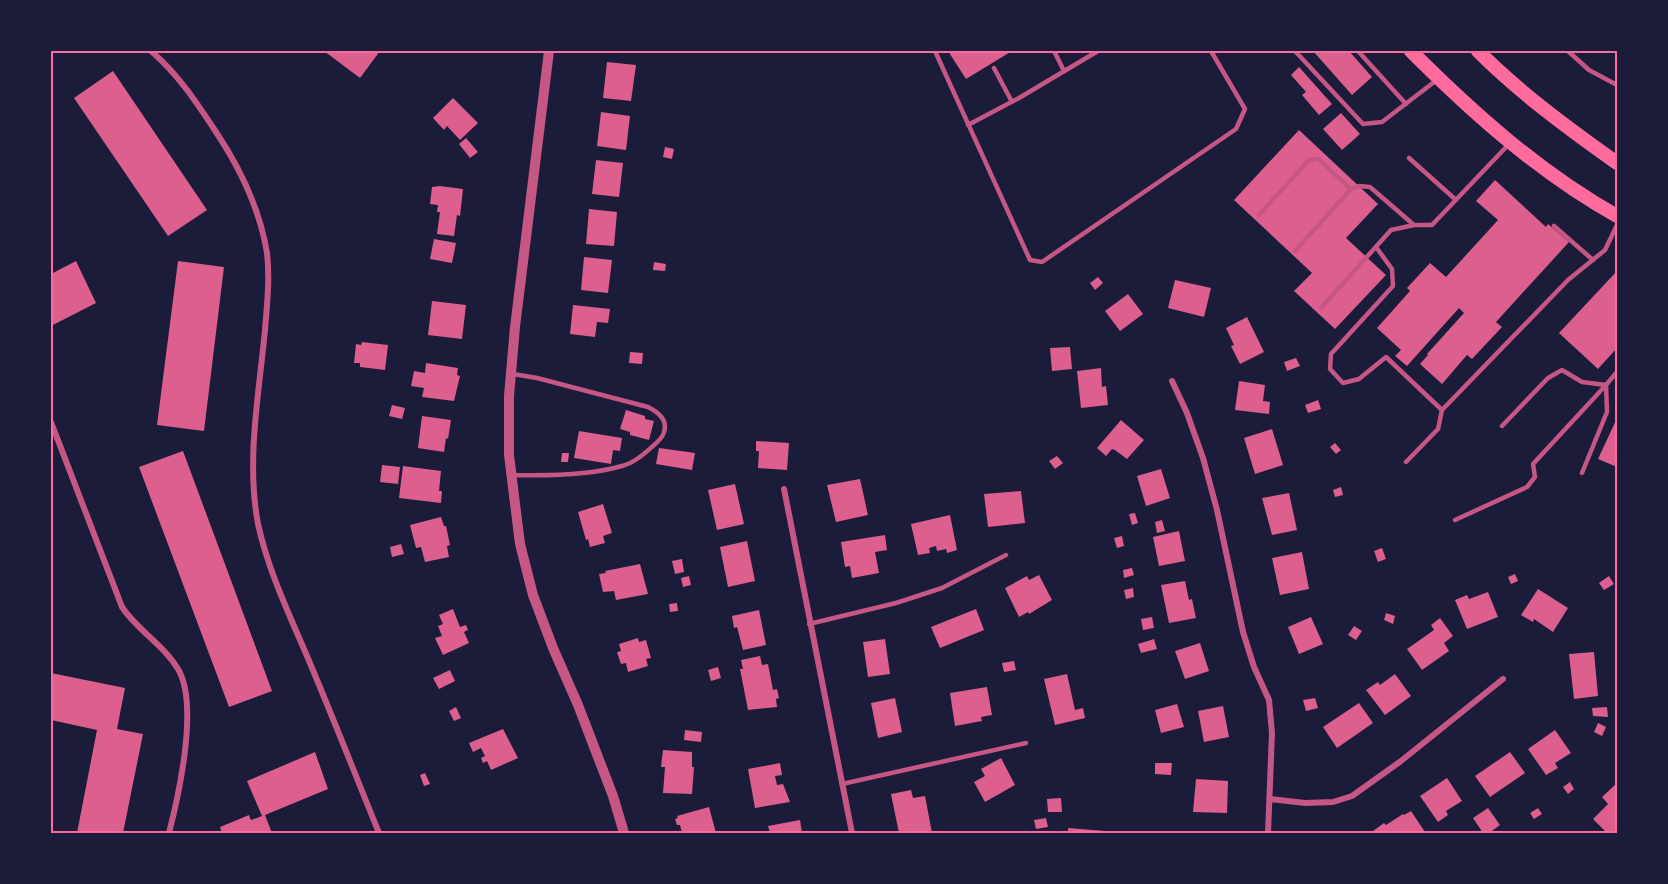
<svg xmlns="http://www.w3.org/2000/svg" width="1668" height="884" font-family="'Alegreya Sans',sans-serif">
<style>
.building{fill:#dd5f8e}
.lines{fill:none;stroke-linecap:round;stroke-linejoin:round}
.service{stroke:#c65784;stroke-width:4.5}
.minor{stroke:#c65784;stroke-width:6}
.tertiary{stroke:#c65784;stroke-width:10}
.primary{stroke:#ff6b9d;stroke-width:14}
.neatline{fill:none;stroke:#ff6b9d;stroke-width:2}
</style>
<rect width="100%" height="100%" fill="#1b1b3a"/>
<path class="building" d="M324,51h56l-20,27z
M948,51h64l-46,28z
M1313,51h36l23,26 -20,18z
M607,62l29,3 -5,36 -28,-3z
M1299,67l33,37 -13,11 -17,-20 4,-3 -15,-17z
M113,71l94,139 -39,26 -94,-138z
M453,98l25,25 -18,17 -13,-14 -3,4 -11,-12z
M601,112l29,4 -4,34 -29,-4z
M1341,113l19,21 -18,16 -19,-21z
M1299,130l79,74 -32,34 40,37 -51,54 -41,-38 18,-18 -78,-73z
M466,138l12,14 -8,6 -11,-14z
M665,147l9,2 -2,10 -9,-2z
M596,160l27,3 -4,34 -27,-3z
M1495,180l51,47 2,-3 21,18 -73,80 6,5 -30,32 -5,-4 -25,29 -22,-20 8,-9 -1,-1 37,-41 -5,-5 -52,58 -12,-10 6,-6 -24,-22 33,-37 -3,-3 23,-25 16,14 52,-57 -22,-19z
M440,186l23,3 -3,27 -3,-1 -3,21 -17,-2 3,-22h-3l1,-7 -8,-1 2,-17z
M589,209l28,3 -3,34 -28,-2z
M434,239l22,4 -4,20 -22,-4z
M584,257l28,3 -4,33 -27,-3z
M76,261l20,42 -45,23v-52z
M178,261l46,6 -20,164 -47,-6z
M654,262l12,2 -1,7 -12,-1z
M1617,271v77l-19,21 -39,-36z
M1098,277l5,6 -8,7 -5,-7z
M1175,280l36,8 -7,29 -36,-9z
M1128,294l15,20 -23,17 -15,-20z
M432,301l34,4 -4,34 -34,-4z
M573,305l37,4 -2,14 -11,-1 -2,15 -25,-3z
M1247,317l17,35 -24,12 -9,-18 3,-1 -8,-17z
M362,342l26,3 -3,25 -25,-3v-4h-6l2,-19 5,1z
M1070,347l2,22 -20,2 -2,-23z
M630,352l13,1 -1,11 -13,-1z
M1296,358l4,8 -13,5 -3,-9z
M426,363l32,5 -1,7 3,1 -6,25 -32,-4 2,-9 -13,-2 3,-15 11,2z
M1101,368l1,19 4,-1 2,19 -27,3 -4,-37z
M1239,381l26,4 -2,16 7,1 -1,12 -34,-4z
M1318,400l3,9 -13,4 -3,-8z
M392,405l13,3 -3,11 -13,-3z
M626,410l19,6v3l9,2 -5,19 -19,-5v-3l-10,-3z
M422,416l29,4 -3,19 -2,-1 -2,14 -26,-4z
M1617,418v49l-19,-8z
M1121,420l23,20 -17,19 -12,-9 -3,-1 -6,7 -9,-8z
M1272,429l11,36 -28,9 -11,-36z
M579,431l43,7 -2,13 -7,-1 -2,14 -37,-6z
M756,441l33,2 -2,27 -29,-2 1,-17h-3z
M1335,443l6,7 -5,4 -6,-7z
M659,448l36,5 -3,17 -36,-6z
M183,451l89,240 -43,16 -90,-240z
M562,453h7l-1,9h-7z
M1057,456l6,7 -8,6 -6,-8z
M382,465l18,2 -2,17 -18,-2z
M403,466l38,5 -2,20h3l-1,12 -42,-5z
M1161,469l9,29 -24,8 -9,-30z
M860,479l8,36 -32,7 -9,-37z
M735,484l9,40 -27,6 -9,-40z
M1341,487l2,8 -8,2 -2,-7z
M1021,491l4,32 -37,4 -4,-33z
M1289,493l8,37 -25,5 -10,-37z
M603,504l9,29 -9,3 2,7 -15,4 -2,-8 -2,1 -8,-28z
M1135,513l3,10 -6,2 -3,-11z
M950,515l7,35 -10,3 -1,-4 -9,2 -1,-5 -7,2 1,5 -12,2 -7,-31z
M441,517l3,9h2l4,19 -3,1 2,11 -24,5 -4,-15 -5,1 -6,-23z
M1162,520l3,11 -8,2 -2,-11z
M1179,531l6,30 -26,5 -6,-29z
M885,535l2,15 -12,2 4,21 -27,5 -2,-12 -5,1 -4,-25z
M1122,536l2,10 -7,2 -3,-10z
M747,541l8,40 -27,6 -8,-40z
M401,544l3,10 -12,3 -2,-10z
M1382,548l4,11 -8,3 -4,-11z
M1302,552l7,37 -29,6 -8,-37z
M682,559l2,13 -9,2 -3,-13z
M640,564l8,30 -32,6 -2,-9 -11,1 -4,-18 7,-1 -1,-2z
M1132,568l2,7 -10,3 -1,-8z
M1515,574l3,7 -7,3 -3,-7z
M1039,575l13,25 -23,14 -1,-2 -9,5 -14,-29 22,-12 2,4z
M689,576l2,9 -8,2 -2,-9z
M1609,576l5,8 -10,6 -5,-7z
M1185,581l4,19 3,-1 4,19 -27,5 -8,-38z
M1133,588l1,9 -8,2 -2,-9z
M1538,589l30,19 -15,24 -19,-13 -1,3 -12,-7z
M1488,592l10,25 -31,12 -12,-29 12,-5 2,4z
M677,603l1,8 -8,1 -1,-8z
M453,609l7,18 6,-2 2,5 -4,2 5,11 -26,12 -8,-17 7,-2 -4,-10 5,-2 -4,-9z
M976,609l8,21 -44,18 -9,-21z
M759,610l7,35 -23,5 -6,-23 -3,1 -2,-12z
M1386,613l9,3 -2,8 -9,-4z
M1152,617l2,11 -11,2 -2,-11z
M1311,617l12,27 -24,10 -11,-27z
M1440,618l13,18 -9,7 5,8 -27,19 -15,-21 27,-19 -3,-5z
M1354,626l8,5 -6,9 -8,-5z
M638,638l1,4 7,-2 5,18 -5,1 2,7 -20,6 -2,-9 -5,1 -4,-12 4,-1 -2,-7z
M885,639l5,35 -22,3 -5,-35z
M1154,639l3,10 -16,4 -3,-9z
M1200,643l9,28 -24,8 -10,-28z
M1594,652l4,44 -24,3 -5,-45z
M760,656l2,9 6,-1 5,26 4,-1 2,9 -3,1 1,8 -29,3 -8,-41h3l-2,-9z
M1014,661l2,9 -12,2 -2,-9z
M718,667l3,11 -10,3 -3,-11z
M450,670l5,11 -16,8 -6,-11z
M51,673l74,15 -8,41 26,5 -20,99h-46l20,-103 -46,-10z
M1067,674l8,36 8,-2 2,10 -30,7 -11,-46z
M1395,674l16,22 -26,19 -19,-25 12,-8 2,3z
M987,687l5,28 -11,2 1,4 -27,5 -5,-33z
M895,698l7,34 -24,6 -7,-35z
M1315,698l3,10 -12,3 -3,-11z
M1359,703l14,20 -36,25 -14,-21z
M1177,704l7,23 -23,6 -6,-23z
M1223,706l6,31 -25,5 -6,-31z
M456,707l5,11 -7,3 -5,-10z
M1607,707l1,10 -15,-1 -1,-8z
M1598,723l8,4 -4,9 -8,-4z
M503,729l15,29 -27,12 -4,-9 -4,2 -2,-5 4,-2 -4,-8 -8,4 -4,-9z
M685,730l17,2 -1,10 -17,-2z
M1555,730l16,23 -16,10 3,5 -12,7 -18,-26z
M663,750l29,2v15h2l-2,27 -29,-1 2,-26h-4z
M315,752l13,37 -63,26 7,18h-50l-2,-6 29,-12 2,5 11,-4 -15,-35z
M1510,752l15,21 -35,24 -15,-21z
M1001,758l14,27 -30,17 -11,-20 11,-6 -4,-7z
M780,763l2,12 -7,1 2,9 6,-1 7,18 -35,6 -7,-39z
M1155,763h17l-1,12 -16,-1z
M425,773l5,11 -6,2 -4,-11z
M1447,778l15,23 -16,10 2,4 -10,7 -18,-26z
M1196,779l32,2 -1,32 -34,-1z
M1570,782l4,7 -6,5 -5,-7z
M1617,783v48l-2,2h-8l-14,-14 15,-15 -6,-7z
M911,790l2,8 12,-2 7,37h-33l-8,-39z
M1061,798l1,14h-14l-1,-13z
M709,807l7,26h-34l-2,-8h-3l-2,-6 3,-1 -1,-2z
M1488,808l12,17 -11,8h-6l-10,-15z
M1538,808l4,6 -8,5 -4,-6z
M1411,811l14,21 -2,1h-48l-2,-2 11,-8 2,2 17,-11 1,1z
M1046,818l2,9 -12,2 -2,-9z
M800,820l2,13h-32l-2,-7z
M1068,828l37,3v2h-37z"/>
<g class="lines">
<path class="service" d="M935,51l95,209 12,2 194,-133 9,-20 -34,-58
M1054,51l10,20
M1295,51l68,73 19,-2 56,-43
M1358,51l48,53
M1568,51l21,19 28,15
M994,68l18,34
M968,125l51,-27 79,-47
M1409,158l47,42
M1259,215l50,-55 9,-1 33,30
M1554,226l39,34
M1376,247l16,22 1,17 -62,68 -1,15 13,14 16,-4 27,-22 56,53 -4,19 -32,33
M1295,251l56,-62 8,-3 11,1 44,38
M1321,308l70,-78 23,-5h18l77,-81
M1442,410l126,-130 37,-30 12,-25
M1502,426l46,-48 14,-8 20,12 24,3 11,-13
M511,475c33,1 79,0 111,-9 12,-3 22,-12 31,-20 4,-4 10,-8 11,-14 4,-12 -6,-20 -16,-25l-111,-29 -24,-4
M1455,520l72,-33 8,-10 -2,-13 73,-79 1,27 -25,61
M809,624l87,-21 46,-15 64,-33
M842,784l184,-41"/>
<path class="minor" d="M151,51c27,23 46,52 65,81 24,36 44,78 51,121 3,25 0,52 -2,77 -6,64 -19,130 -7,194 10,46 31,90 49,132 25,59 48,118 72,177
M1172,381l15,32 16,45 14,52 26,122 11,35 15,33 3,33 -4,100
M51,422l71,185c15,23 42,38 56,62 21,35 1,125 -9,164
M784,489l68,344
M1270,799l35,4 28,-1 19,-6 49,-35 102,-82"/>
<path class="tertiary" d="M549,51l-34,276 -6,69v59l11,89 13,51 20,53 25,57 35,91 11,37"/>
<path class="primary" d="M1411,51c62,62 129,122 206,165
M1478,51c42,42 91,78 139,112"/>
</g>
<rect width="1668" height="884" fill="none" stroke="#1b1b3a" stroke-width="105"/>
<rect x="52" y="52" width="1564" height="780" class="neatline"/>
</svg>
